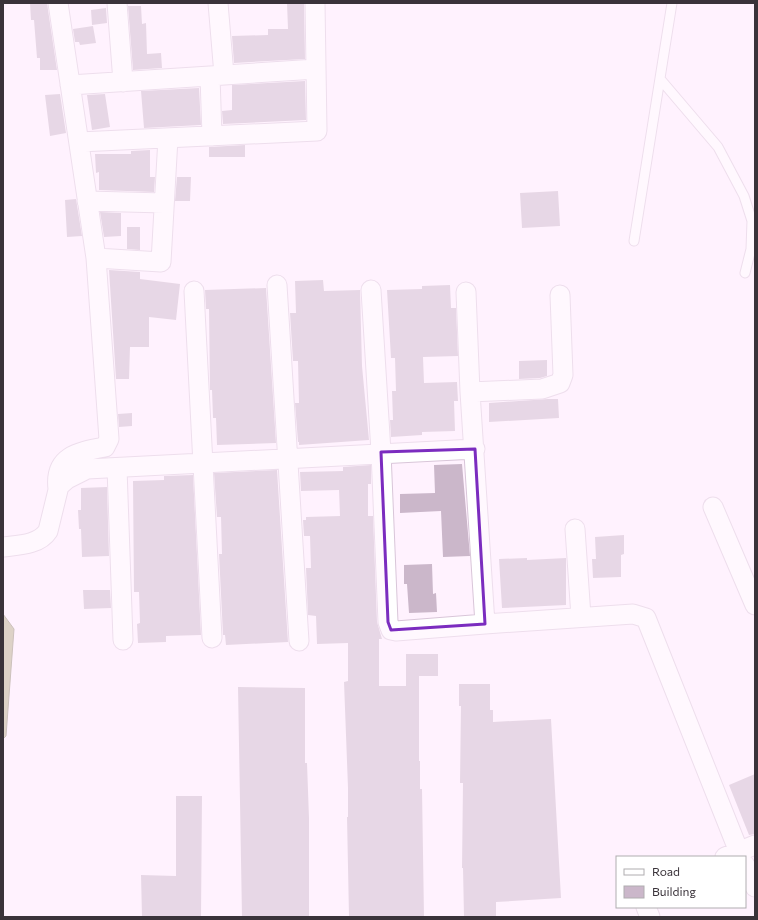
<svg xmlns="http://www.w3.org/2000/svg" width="758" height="920" font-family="Commissioner,sans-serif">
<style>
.water{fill:#b4aa85;stroke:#8f866e}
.building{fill:#cbb7ca}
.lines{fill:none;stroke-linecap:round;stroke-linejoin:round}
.lane-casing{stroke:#d9c6d9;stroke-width:11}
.street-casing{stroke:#d9c6d9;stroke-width:21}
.lane{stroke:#fff;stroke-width:9}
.street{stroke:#fff;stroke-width:19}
.marked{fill:none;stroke:#7b2cbf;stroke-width:3;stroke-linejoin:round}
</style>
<rect width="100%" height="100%" fill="#fff2fe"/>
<path class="water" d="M3,614l11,15 -8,107 -3,3z"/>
<path class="building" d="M30,3h17l10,67h-17v-12h-3l-3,-38h-3z
M287,3h17l1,56 -71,4 -2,-27 36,-1v-6h20z
M128,6h13l1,18 4,-1 1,31 14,-1 1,15 -29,2z
M106,8l1,15 -15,2 -1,-15z
M93,26l3,17 -16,2 -1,-3h-4l-2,-13z
M305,81l1,39 -83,4 -1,-13 10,-1v-25z
M199,88l2,37 -57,3 -3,-37z
M60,94l6,39 -16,3 -5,-41z
M105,94l5,33 -18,3 -5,-35z
M245,145v12h-36v-10z
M150,150v27h5l-1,15 -55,-2v-18l-3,1 -1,-19h36v-3z
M177,177h14l-1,24h-15z
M558,191l2,35 -38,2 -2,-35z
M76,199l6,37 -15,1 -2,-37z
M100,212l21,1v23l-17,1z
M127,227h13v23l-13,-1z
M109,270l31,2v7l40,5 -4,36 -27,-3v30h-19l-1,32h-13z
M323,280l1,11 36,-1 2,76 7,74 -70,5v-3h-1l-3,-39h4l-1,-42h-5l-3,-48h6l-1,-32z
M450,285l1,23h5l2,48 -35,1 1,26 33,-1 1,19h-4l1,30 -33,1v3l-31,2 -1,-17h3l-1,-29h4l-1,-33h-4l-4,-68 35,-1v-3z
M266,288l10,155 -59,2 -1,-27h-3l-1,-28h-2l-1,-81h-3l-1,-19z
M547,360v16l-7,2 -21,1v-18z
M548,399h10l1,19 -70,4v-19z
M132,413v13l-13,1 -1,-13z
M462,464l8,92 -27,1 -2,-46 -41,2v-19l35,-1 -1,-28z
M371,465v19h-3v32h5l4,106 5,17h-3v47h27v-32h32v22h-19v85h1v28h2l2,128h-75l-2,-100h1v-29l-4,-106 4,-1v-38l-31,1 -1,-28 -8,-1 -2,-47h5l-1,-32h-6l-1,-16h3v-3l34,-1 -1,-26 -38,1 -1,-19 43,-1v-4z
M277,470l11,172 -62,3 -1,-10h-2l-4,-81h3l-1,-37h-4l-3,-44z
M193,475l8,160 -35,1v6l-28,1 -1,-19 3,-1 -1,-31h-5l-1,-111 31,-1v-4z
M107,487l2,69 -27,1 -1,-28h-2l-1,-19h3v-22z
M624,535v19l-3,1v22l-28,1 -1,-19h4l-1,-22z
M527,558v2l39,-2v47l-64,3 -3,-49z
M432,564l1,30 3,-1 1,19 -28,1 -2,-29h-3v-19z
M83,590h27l1,18 -27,1z
M459,684h31v26h3v12l58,-3 10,179 -65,4v15h-32l-1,-49h-1l1,-85h-3l1,-77h-2z
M238,687l67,1v75h2l2,55v99h-67z
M755,774v60l-6,1 -20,-50z
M176,796h26l-1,121h-59l-1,-42 35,1z"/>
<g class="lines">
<g class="lane-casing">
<path id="lane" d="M661,80l57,67 26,49 8,25 -1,28 -6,24
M634,241l38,-238"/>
</g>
<g class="street-casing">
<path id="street" d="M58,3l38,255 13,181 -4,8c-27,5 -51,9 -47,42
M117,3l6,79
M218,3l6,72
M210,76l2,60
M70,85l246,-16
M79,142l238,-11 -2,-128
M87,201l77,2
M96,258l65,4 7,-124
M277,285l22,356
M371,290l10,162 7,170 3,8 5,1 89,-7
M194,291l18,347
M466,292l4,100 15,232 148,-10 13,4 95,239
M470,392l72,-3 18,-6 3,-8 -3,-80
M117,468l6,172
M713,507l42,98
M575,529l6,88
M3,547c15,-2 36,-2 45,-16l11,-45 8,-7 20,-10 388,-20
M725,857l30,-12
M745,865l10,22
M646,907l4,10"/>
</g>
<use href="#lane" class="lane"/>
<use href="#street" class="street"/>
</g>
<path d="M0 0H758V920H0ZM475,449l10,175 -94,6 -3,-8 -7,-170z" fill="#fff2fe" fill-opacity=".55" fill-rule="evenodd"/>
<path class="marked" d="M475,449l10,175 -94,6 -3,-8 -7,-170z"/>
<rect width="758" height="920" fill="none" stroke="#3a333a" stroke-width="8"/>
<rect x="616" y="856" width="130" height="52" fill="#ffffff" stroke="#b0adb0"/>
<rect x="624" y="869" width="20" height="6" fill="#ffffff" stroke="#b0adb0"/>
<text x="652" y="876" font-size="12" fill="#3a333a">Road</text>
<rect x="624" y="886" width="20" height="12" fill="#cbb7ca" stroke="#b0adb0"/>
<text x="652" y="896" font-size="12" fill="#3a333a">Building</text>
</svg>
